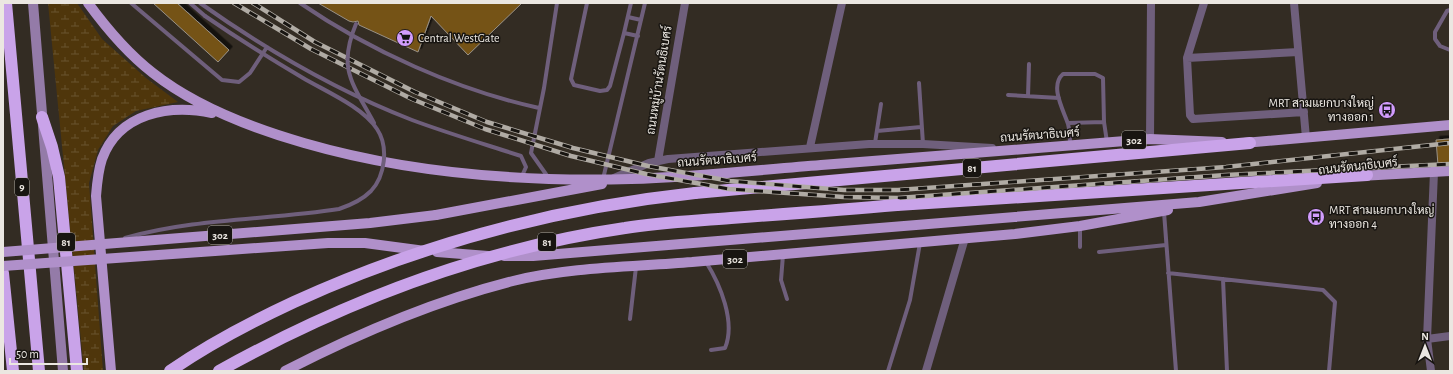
<svg xmlns="http://www.w3.org/2000/svg" width="1453" height="374" font-family="'Alegreya Sans',Sarabun,sans-serif">
<style>
.wetland{fill:url(#wetland-marsh)}
.building{fill:#745218;stroke:#999185;filter:url(#shadow)}
.lines{fill:none;stroke-linecap:round;stroke-linejoin:round}
.lane{stroke:#6f5f7c;stroke-width:4}
.street{stroke:#6f5f7c;stroke-width:8}
.secondary{stroke:#947ba8;stroke-width:10}
.primary{stroke:#b090ca;stroke-width:10}
.highway{stroke:#c9a3e9;stroke-width:12}
.rail-casing{stroke:#b0aba4;stroke-width:4.5}
.rail{stroke:#181511;stroke-width:3;stroke-dasharray:9;stroke-linecap:butt}
.lane-bridge{stroke:#6f5f7c;stroke-width:4}
.primary-bridge{stroke:#b090ca;stroke-width:10}
.highway-bridge{stroke:#c9a3e9;stroke-width:12}
.labels{text-anchor:middle;stroke-width:3;stroke-linejoin:round;paint-order:stroke}
.shield{fill:#181511;stroke:#aca8a3;stroke-width:1}
.shield-label{font-size:11px;font-weight:bold;fill:#ebe7e1}
.poi-label{font-size:12px;fill:#ebe7e1;stroke:#181511;text-anchor:start}
.street-label{font-size:12px;fill:#ebe7e1;stroke:#181511}
</style>
<defs>
<pattern id="wetland-marsh" width="20" height="14" patternUnits="userSpaceOnUse"><rect width="20" height="14" fill="#4f360b"/><path d="M1 5h8M5 5V1M11 12h8M15 12V8" fill="none" stroke="#68532e"/></pattern>
<filter id="shadow"><feDropShadow dx="3.5" dy="-3.5" stdDeviation="0" flood-color="#0009"/></filter>
</defs>
<rect width="100%" height="100%" fill="#332c23"/>
<path class="wetland" d="M48,3h29l25,36 44,39 32,24 -42,9 -23,15 -15,24 -9,33 14,188h-19z"/>
<path class="building" d="M153,3h24l52,47 -11,12z
M318,3h204l-54,52 -37,-39 -13,36 -59,-27 -1,-4 -5,1 -4,-1z
M1450,139v26h-12l-2,-25z"/>
<g class="lines">
<path class="lane" d="M131,3l91,77 17,2 11,-9 17,-26
M190,3l15,13
M200,3c65,46 137,88 212,117 35,13 72,24 109,36l5,11 -4,9
M300,3c70,48 157,87 239,105
M587,3l-16,76 3,6 26,6 7,-1 3,-4 14,-53 14,3
M1450,10l-3,1 -12,21v7l5,7 10,4
M628,17l13,3
M624,33l7,-30
M919,83l4,61
M1008,95l51,3
M1028,96l1,-32
M1068,123l36,-1
M877,131l44,-4
M875,143l6,-39
M1070,146c0,-8 0,-15 -2,-22 -4,-13 -19,-38 -5,-50h32l8,4 1,44 3,20
M548,177l-17,-24 13,-65 13,-85
M603,179l42,-176
M1164,212l12,159
M1080,247v-21
M1099,252l67,-7
M783,255l-2,25 6,19
M706,262c14,22 30,60 19,86l-14,2
M1168,273l155,17 12,12 -6,69
M1223,279l4,92
M630,319l6,-52
M888,371l22,-71 10,-57"/>
<path class="street" d="M1204,3l-17,55 3,57 3,4 111,-7
M1294,3l12,135
M1187,58l111,-6
M1150,139l1,-136
M810,147l32,-144
M658,161l27,-158
M614,178l35,-15 19,-4 201,-15h54l69,4
M1427,339l23,-3
M926,371l39,-133
M1431,371l-4,-32 7,-167"/>
<path class="secondary" d="M33,3l30,368"/>
<path class="primary" d="M88,3c19,26 39,50 65,70 43,34 99,55 151,70 107,31 217,39 327,36 63,-2 127,-9 190,-14 110,-8 220,-17 329,-26l72,3
M1244,143l206,-18
M1360,176l90,-5
M436,215l166,-31
M437,252l51,4
M504,256h29l666,-54 118,-19
M111,371l-15,-175c1,-13 2,-25 6,-37 17,-46 67,-55 110,-46
M285,371c72,-37 149,-70 228,-90 57,-14 120,-14 179,-19 108,-9 216,-18 323,-28l65,-8 88,-16"/>
<path class="highway" d="M6,3l33,368
M42,117l10,30 7,30 18,194
M695,193l555,-50
M897,205l470,-30
M3,273l10,98"/>
<g class="rail-casing">
<path id="rail" d="M234,3l77,46 101,50 73,30 86,27 75,18 83,15 115,8 54,1 328,-23 224,-11
M253,3l62,39 100,50 72,30 86,26 75,18 82,15 114,9h54l328,-23 224,-24"/>
</g>
<use href="#rail" class="rail"/>
<path class="lane-bridge" d="M356,24c-19,45 -3,60 18,99
M125,238c71,-20 143,-18 214,-29 12,-4 23,-9 32,-18 14,-15 18,-44 6,-62 -14,-22 -52,-38 -74,-51 -34,-20 -66,-40 -98,-62"/>
<path class="primary-bridge" d="M3,252l367,-29 66,-8
M3,266l325,-23h37l60,8"/>
<path class="highway-bridge" d="M170,371c39,-27 81,-49 124,-69 127,-58 262,-94 401,-109
M219,371c126,-70 263,-122 406,-143 35,-6 70,-7 106,-10 55,-4 110,-8 166,-13"/>
</g>
<defs>
<g id="supermarket-disc" transform="scale(0.9)"><circle r="9.5" fill="#d29cfd" stroke="#181511"/><path d="M-6-5.5h2.5l.6 2H6L4.5 2H-2.5L-4.4-4H-6ZM-1.5 3.2a1.3 1.3 0 1 0 .1 0ZM3 3.2a1.3 1.3 0 1 0 .1 0Z" fill="#111"/></g>
<g id="bus-disc" transform="scale(0.9)"><circle r="9.5" fill="#d29cfd" stroke="#181511"/><path d="M-5-6H5V4H4V6H2V4H-2V6H-4V4H-5ZM-3.5-4V0h7V-4ZM-3.5 1.2v1.5H-2V1.2ZM2 1.2v1.5H3.5V1.2Z" fill="#111"/></g>
</defs>
<g fill-rule="evenodd">
<use href="#supermarket-disc" x="405" y="38"/>
<use href="#bus-disc" x="1387" y="110"/>
<use href="#bus-disc" x="1316" y="217"/>
</g>
<g class="labels">
<g class="shield">
<rect x="1122" y="131" width="24" height="18" rx="3"/>
<rect x="963" y="159" width="18" height="18" rx="3"/>
<rect x="15" y="178" width="14" height="18" rx="3"/>
<rect x="208" y="226" width="24" height="18" rx="3"/>
<rect x="57" y="233" width="18" height="18" rx="3"/>
<rect x="538" y="233" width="18" height="18" rx="3"/>
<rect x="723" y="250" width="24" height="18" rx="3"/>
</g>
<g class="shield-label">
<text x="1134" y="144">302</text>
<text x="972" y="172">81</text>
<text x="22" y="191">9</text>
<text x="220" y="239">302</text>
<text x="66" y="246">81</text>
<text x="547" y="246">81</text>
<text x="735" y="263">302</text>
</g>
<g class="poi-label">
<text x="418" y="42">Central WestGate</text>
<text x="1374" y="107" text-anchor="end">MRT สามแยกบางใหญ่<tspan x="1374" dy="14">ทางออก 1</tspan></text>
<text x="1329" y="214">MRT สามแยกบางใหญ่<tspan x="1329" dy="14">ทางออก 4</tspan></text>
</g>
<g class="street-label">
<text transform="translate(659 80) rotate(-81)" y="4">ถนนหมู่บ้านรัตนธิเบศร์</text>
<text transform="translate(1040 135) rotate(-4)" y="4">ถนนรัตนาธิเบศร์</text>
<text transform="translate(717 160) rotate(-4)" y="4">ถนนรัตนาธิเบศร์</text>
<text transform="translate(1358 166) rotate(-6)" y="4">ถนนรัตนาธิเบศร์</text>
</g>
</g>
<rect width="1453" height="374" fill="none" stroke="#ebe7e1" stroke-width="8"/>
<g transform="translate(1425 346)" stroke="#181511" stroke-width="3" paint-order="stroke">
<path d="M0-3L7 15L0 10L-7 15Z" fill="#ebe7e1"/>
<text y="-6" font-size="11" font-weight="bold" text-anchor="middle" fill="#ebe7e1">N</text>
</g>
<path d="M10 358v6h77v-6" fill="none" stroke="#ebe7e1" stroke-width="2"/>
<text x="16" y="358" font-size="12" fill="#ebe7e1" stroke="#181511" stroke-width="3" paint-order="stroke">50 m</text>
</svg>
